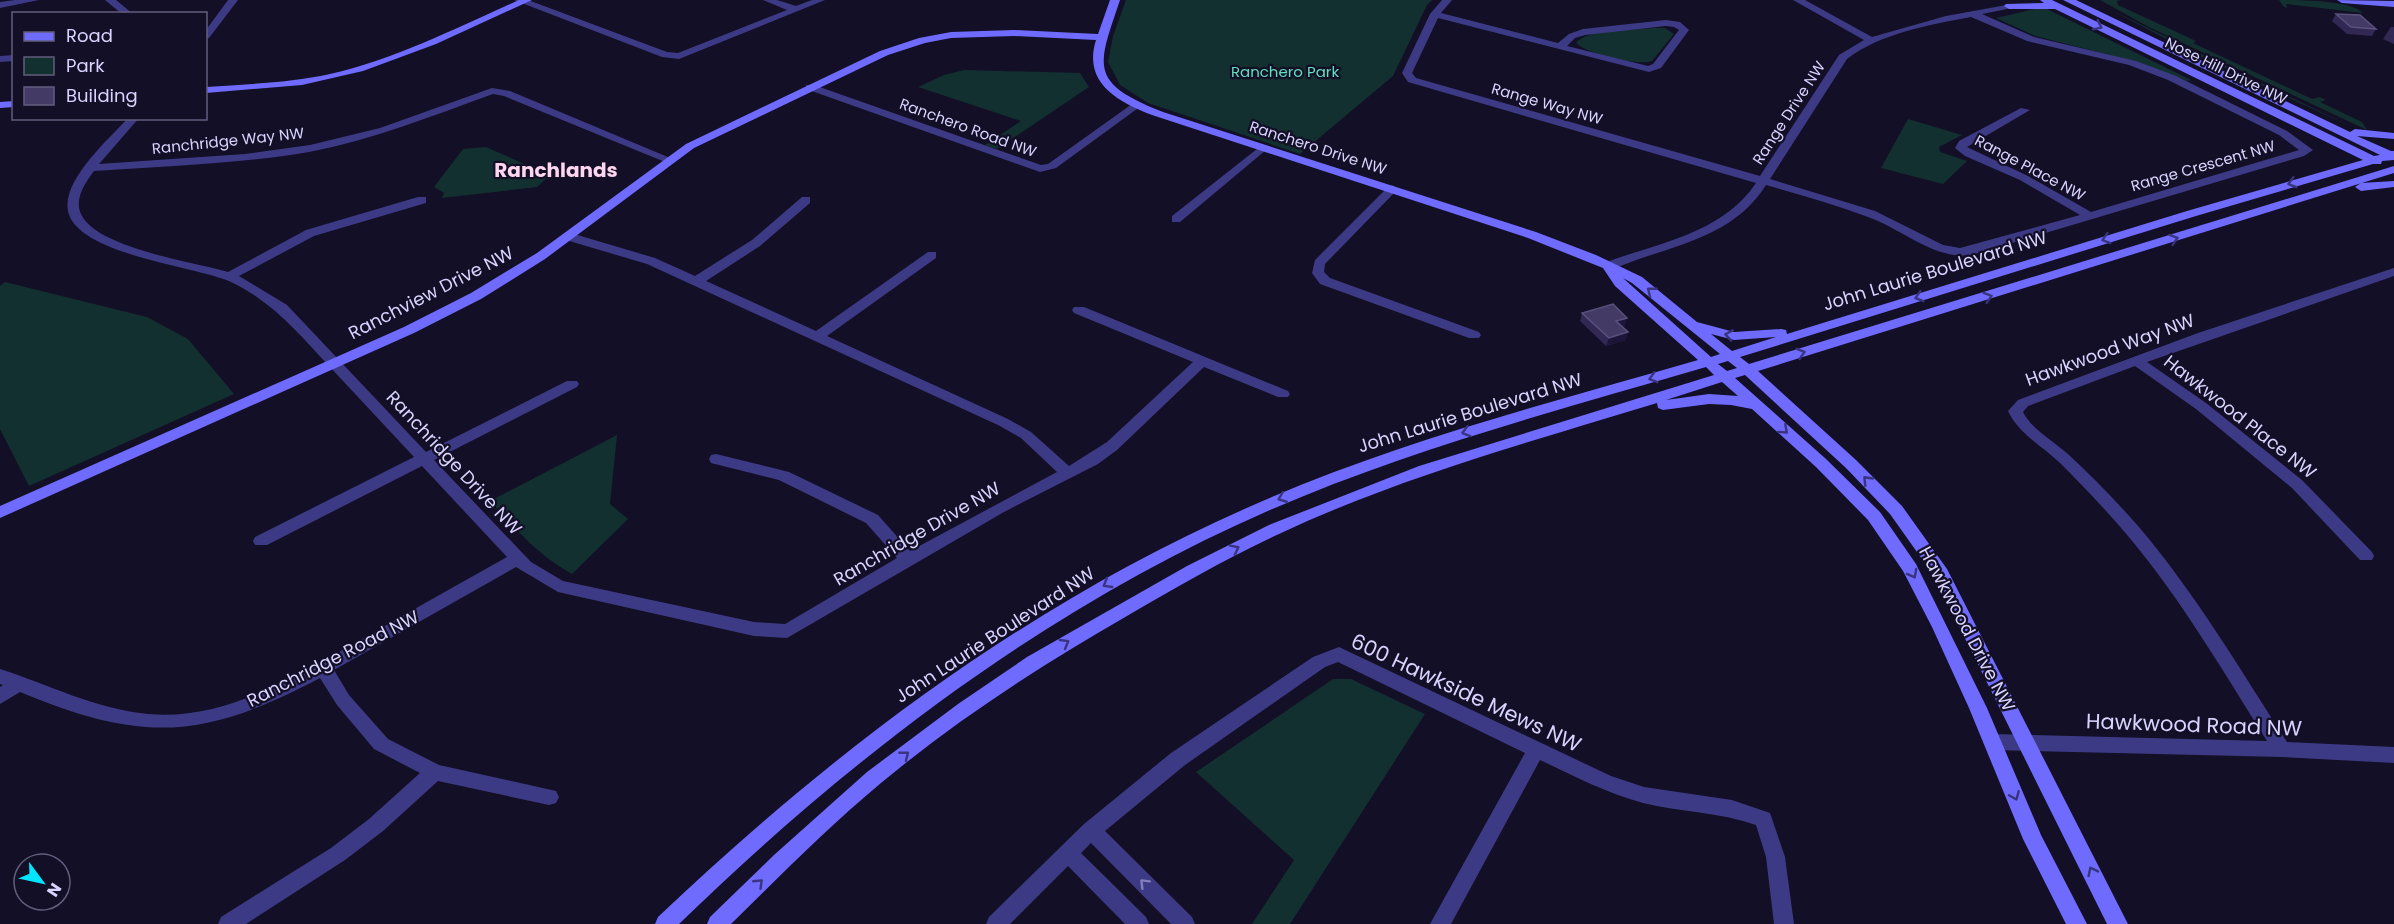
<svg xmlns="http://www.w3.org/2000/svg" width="2394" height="924" font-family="Poppins,sans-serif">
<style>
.green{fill:#12302f}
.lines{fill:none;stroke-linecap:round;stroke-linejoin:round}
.street{fill:#3d3a85;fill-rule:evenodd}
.secondary{fill:#6f6bff;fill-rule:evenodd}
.wall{fill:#312854}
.shaded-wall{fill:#1d163a}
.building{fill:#433a66;stroke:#5a527e;stroke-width:1.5}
.oneway{stroke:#38347d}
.oneway2{stroke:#837fbc}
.labels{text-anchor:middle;stroke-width:4.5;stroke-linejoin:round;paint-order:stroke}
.far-street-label{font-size:15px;fill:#d9d4ff;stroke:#130f26}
.far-park-label{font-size:15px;fill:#5fe0c0;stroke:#130f26}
.street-label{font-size:18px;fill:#d9d4ff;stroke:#130f26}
.far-district-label{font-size:20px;font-weight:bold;fill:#ffd6f0;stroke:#130f26}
.near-street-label{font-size:21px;fill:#d9d4ff;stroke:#130f26}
</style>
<rect width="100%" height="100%" fill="#130f26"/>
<path class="green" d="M1126,0h306l-5,5 -34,71 -93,78 -152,-51 -28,-18 -12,-23 5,-26z
M2100,0h21l-4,1 1,4 78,36 -3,2 119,56 8,-2 6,3 -6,2 42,20 5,8 -218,-103z
M2279,0c18,0 72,0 84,13l-77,-9 1,4 -3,-1z
M2043,7l148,73 -4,1 -57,-21 -95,-24 -39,-18z
M2109,9l247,120 -157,-73z
M1654,28h11l9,6 -22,27c-15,5 -65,-7 -76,-18 9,-14 61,-13 78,-15z
M964,70l116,3 9,14 -92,62 -12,-4 36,-24 -103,-34 26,-12z
M1908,119l54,16 -23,12 1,5 27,9 -24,23 -62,-16z
M486,147l64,28 -13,12 -95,11 2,-5 -10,-6 29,-38z
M5,282l142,35 41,22 46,55 -205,92 -29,-57v-143z
M617,435l-7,69 18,15 -56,55c-35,-19 -55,-44 -82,-73z
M1333,679h18l74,35 -135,210h-38l42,-64 -98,-88z"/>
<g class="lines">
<path class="street" d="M15,0h24l-39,8v-6z
M105,0h11l17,14h-11z
M228,0h10l-29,38 -3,1v-9z
M514,0h14l139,52 11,1 109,-43 -24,-10h14l19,6 16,-6h13l-146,59 -17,-2z
M1442,0h10l-11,13 117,30 11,-9 14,-5 83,-9 14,2 9,8 -28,38 -12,4 -211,-54 -26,55 4,5 344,98 79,-121 25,-15 -71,-40h12l67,37 74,-21 66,-12v4l-30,6 52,23 102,24 40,15 111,55 26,19 -9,6 -329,98c-38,9 -72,-25 -107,-37 -34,-13 -68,-22 -102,-32 -27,43 -72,56 -118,71 -13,4 -26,10 -40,14l-4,-1v-6c53,-20 118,-29 152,-80l-348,-101 -6,-9 28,-59zM1971,17l56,24 102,24 39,15 111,55 20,15 -208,62 -63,-36 -61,-29 63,-37 -9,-2 -62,33 -4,7 10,8 55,24 60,35 -120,33 -17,-3 -68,-34 -105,-32 77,-120c34,-26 82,-34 124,-42zM1666,26l8,1 5,3 -26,34 -5,2 -81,-20 8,-8 10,-3z
M14,55v6l-14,1v-6z
M806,85h8l227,80 7,-1 84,-60 9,2 -85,62 -16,4 -234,-83z
M492,88l18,3 165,69 -6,3 -4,-1 -161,-66 -11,-2c-61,22 -121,46 -184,58 -71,12 -144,14 -215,19 -9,12 -20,28 -13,43 15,34 113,48 147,58l78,-42 112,-33h8v6l-112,33 -75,40 48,29 139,147 141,-71h10l2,3 -2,3 -143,73 97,102 32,19 191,41 31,2 112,-66 -31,-35 -87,-43 -68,-17 -2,-4 2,-4 5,-1 73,18 89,43 32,36 147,-79 -36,-34 -23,-13 -351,-161 -81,-24v-6h8l81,24 40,18 57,-36 50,-43h8v6l-50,43 -54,35 110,50 112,-79h8v6l-109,78 181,83 23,13 38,34 38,-24 86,-80 -119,-49 -2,-3 2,-3h10l204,84 2,3 -2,3h-10l-74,-30 -87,83 -19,14 -94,48 -217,126 -33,-2 -196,-44 -42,-25 -182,103 15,25 39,44 51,26 117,26 3,6 -3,6 -7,2 -111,-24 -55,50 -38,29 -99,64h-28l3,-7 110,-69 38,-29 51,-46 -46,-24 -37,-44 -17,-27c-118,62 -177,65 -300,14l-20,12v-17l3,-2 -3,-1v-15c50,16 95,40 148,45 82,8 160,-45 228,-83 43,-25 87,-49 131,-74l-85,-91 -155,79h-12l-2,-4 2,-4 159,-80c-28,-30 -56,-60 -84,-90 -30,-32 -58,-66 -99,-85 -35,-16 -154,-27 -163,-71 -6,-31 40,-71 60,-93h11l-40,46 146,-10 65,-9 70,-17z
M1262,145l4,1v4l-86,72h-8v-6z
M1392,185l6,4 -2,2 -71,73 -1,8 6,6 149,54 2,3 -2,3h-10l-149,-54 -8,-11 3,-13 73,-73z
M2394,268v8l-247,86 59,41 96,77 70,72 2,4 -2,4h-12l-68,-72 -96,-79 -61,-43 -107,40 -5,6c9,18 31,29 46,43 25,23 48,47 70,72 56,66 101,142 148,215l107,5v16l-112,-6 -290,-7 -6,-3 -3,-5 3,-5 6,-3 275,7c-44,-70 -86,-142 -139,-205 -22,-26 -45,-50 -69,-74 -18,-17 -40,-28 -51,-51l10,-11 180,-67z
M1339,647l272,129 33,11 88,13 38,13 15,44 9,67h-20l-8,-67 -10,-32c-37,-13 -76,-13 -113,-22 -37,-10 -69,-27 -103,-43l-89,164h-21l95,-171 -187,-91 -13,5 -140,98 -80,66 87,86 3,7h-24l-80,-81 -10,10 65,64 3,7h-24l-57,-58 -58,58h-24l3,-7 95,-93 87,-71 142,-96z"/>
<path class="secondary" d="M519,0h13l-96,44 -73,27 -61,14 -96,8v-6c41,-3 83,-4 124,-13 66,-15 128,-47 189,-74z
M1110,0h10c-22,66 -33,82 43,112l373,120 60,23 46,22 55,45 37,10 47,-3 5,1 1,4 400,-123 176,-51 -308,-151h-46l-5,-3 2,-2 38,-1 -4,-3h12l322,156 6,-1 -317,-155h13l274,132 5,-3 39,4v6l-37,-3 34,15h3v9l-12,1 -1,3h-8l-177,52 -456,141 9,7 645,-198v7l-636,198 98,89 46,46 45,63 181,355h-21l-173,-348 -44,-62 -44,-46 -101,-93 -10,3 91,81 54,53 36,52 71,144 54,127 46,89h-21l-43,-85 -54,-131 -37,-81 -29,-56 -35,-51 -52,-53 -64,-58 -21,-4 -22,-1 -46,6 -5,-2 -1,-5c-127,39 -257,74 -378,131 -52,24 -102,53 -152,82 -87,50 -169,103 -246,167 -53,44 -101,93 -150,141h-24l3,-7 64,-62 93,-83 91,-68 69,-47 160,-91 82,-41 150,-59 295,-91 -8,-8c-147,43 -295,82 -436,143 -223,97 -417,245 -591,414h-24l3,-7c179,-170 372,-315 600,-414 141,-62 292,-100 440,-143l-83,-74 -12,-18 -75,-30 -373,-122c-35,-13 -73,-32 -59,-76l-82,-4 -63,2 -26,5 -37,12 -194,93 -149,111 -64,40 -67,34 -414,185v-12l404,-179 67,-34 66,-40 149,-109 194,-93 39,-13 32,-6 63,-2 84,4zM1623,278l9,5 88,71 -9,3zM1711,334l23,6 42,-3 -44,14zM1728,361l9,7 -10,3 -9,-7zM1722,382l16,14 -29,-2 -43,6z
M2337,0l57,1v6l-52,-4z
M14,101v6l-14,1v-6z
M2394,181v6l-33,4 -6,-4 6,-4z"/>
</g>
<path class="wall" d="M2336,14l40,15 -4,7 -25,-2 -15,-13z
M2391,27h3v17l-11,-5z
M1582,313l43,13 -3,1 4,13 -20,6 -26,-25z"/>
<path class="shaded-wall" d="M1627,318l-2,8 -11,3 2,-8z
M1628,332l-2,8 -20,6 3,-8z"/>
<path class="building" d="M2336,14l24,1 16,14 -25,-2z
M1613,304l14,14 -11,3 12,11 -19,6 -27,-25z"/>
<defs><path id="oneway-chevron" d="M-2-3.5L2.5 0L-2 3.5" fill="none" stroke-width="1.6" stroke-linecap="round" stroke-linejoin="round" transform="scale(1.5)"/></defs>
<g class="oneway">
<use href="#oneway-chevron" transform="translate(2098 26) rotate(26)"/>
<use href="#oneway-chevron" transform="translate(2292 183) rotate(164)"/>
<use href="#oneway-chevron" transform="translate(2106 239) rotate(163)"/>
<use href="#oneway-chevron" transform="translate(2174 239) rotate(-17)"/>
<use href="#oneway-chevron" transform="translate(1651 291) rotate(-142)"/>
<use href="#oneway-chevron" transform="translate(1919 297) rotate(163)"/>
<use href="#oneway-chevron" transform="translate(1988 297) rotate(-17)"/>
<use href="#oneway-chevron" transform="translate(1729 335) rotate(-171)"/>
<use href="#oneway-chevron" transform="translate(1801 353) rotate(-17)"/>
<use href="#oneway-chevron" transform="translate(1653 378) rotate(164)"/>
<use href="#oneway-chevron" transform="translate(1784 430) rotate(42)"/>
<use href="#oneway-chevron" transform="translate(1466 432) rotate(164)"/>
<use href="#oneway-chevron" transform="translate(1867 480) rotate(-134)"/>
<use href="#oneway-chevron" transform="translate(1282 498) rotate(158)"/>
<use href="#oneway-chevron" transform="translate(1235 549) rotate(-27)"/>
<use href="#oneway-chevron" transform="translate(1913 574) rotate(62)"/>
<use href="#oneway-chevron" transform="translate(1107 584) rotate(149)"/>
<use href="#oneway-chevron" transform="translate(1065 643) rotate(-30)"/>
<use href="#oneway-chevron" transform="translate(905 755) rotate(-38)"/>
<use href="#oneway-chevron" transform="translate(2015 796) rotate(67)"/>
<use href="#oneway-chevron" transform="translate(2092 871) rotate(-116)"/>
<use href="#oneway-chevron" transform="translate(759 883) rotate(-44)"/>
</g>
<use class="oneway2" href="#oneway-chevron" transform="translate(1144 883) rotate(-135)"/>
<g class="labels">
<g class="far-street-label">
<text transform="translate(2226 71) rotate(26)" y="5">Nose Hill Drive NW</text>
<text transform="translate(1547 104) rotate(16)" y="5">Range Way NW</text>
<text transform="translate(1789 113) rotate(-57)" y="5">Range Drive NW</text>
<text transform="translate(968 128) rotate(20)" y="5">Ranchero Road NW</text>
<text transform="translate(228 141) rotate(-6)" y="5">Ranchridge Way NW</text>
<text transform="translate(1318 148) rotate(18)" y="5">Ranchero Drive NW</text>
<text transform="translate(2203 166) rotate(-16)" y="5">Range Crescent NW</text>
<text transform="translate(2030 168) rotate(28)" y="5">Range Place NW</text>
</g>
<g class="far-park-label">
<text x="1285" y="77">Ranchero Park</text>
</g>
<g class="street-label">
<text transform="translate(1935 271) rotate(-17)" y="6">John Laurie Boulevard NW</text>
<text transform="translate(431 293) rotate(-27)" y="6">Ranchview Drive NW</text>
<text transform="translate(2110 350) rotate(-20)" y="6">Hawkwood Way NW</text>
<text transform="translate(1470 413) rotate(-17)" y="6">John Laurie Boulevard NW</text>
<text transform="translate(2240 417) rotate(38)" y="6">Hawkwood Place NW</text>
<text transform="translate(454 463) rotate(47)" y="6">Ranchridge Drive NW</text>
<text transform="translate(917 534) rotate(-30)" y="6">Ranchridge Drive NW</text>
<text transform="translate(1967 629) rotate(62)" y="6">Hawkwood Drive NW</text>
<text transform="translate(995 635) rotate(-33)" y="6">John Laurie Boulevard NW</text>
<text transform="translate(333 659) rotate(-27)" y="6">Ranchridge Road NW</text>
</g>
<g class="far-district-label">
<text x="556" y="177">Ranchlands</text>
</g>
<g class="near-street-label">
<text transform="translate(1466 693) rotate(25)" y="7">600 Hawkside Mews NW</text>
<text transform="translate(2194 725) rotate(2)" y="7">Hawkwood Road NW</text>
</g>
</g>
<rect x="12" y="12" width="195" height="108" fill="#130f26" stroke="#625e7d" stroke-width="1.5"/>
<rect x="24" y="32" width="30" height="9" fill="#6f6bff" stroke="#625e7d" stroke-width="1.5"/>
<text x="66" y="42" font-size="18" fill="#d9d4ff">Road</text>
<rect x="24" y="57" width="30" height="18" fill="#12302f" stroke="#625e7d" stroke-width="1.5"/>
<text x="66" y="72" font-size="18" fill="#d9d4ff">Park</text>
<rect x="24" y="87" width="30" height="18" fill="#433a66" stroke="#625e7d" stroke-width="1.5"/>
<text x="66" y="102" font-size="18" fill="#d9d4ff">Building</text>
<g transform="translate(42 882) rotate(123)"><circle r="28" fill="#130f26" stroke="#625e7d" stroke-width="1.5"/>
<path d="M0-4.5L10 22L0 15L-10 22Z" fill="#00e5ff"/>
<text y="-9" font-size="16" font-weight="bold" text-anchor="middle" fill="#d9d4ff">N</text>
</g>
</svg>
